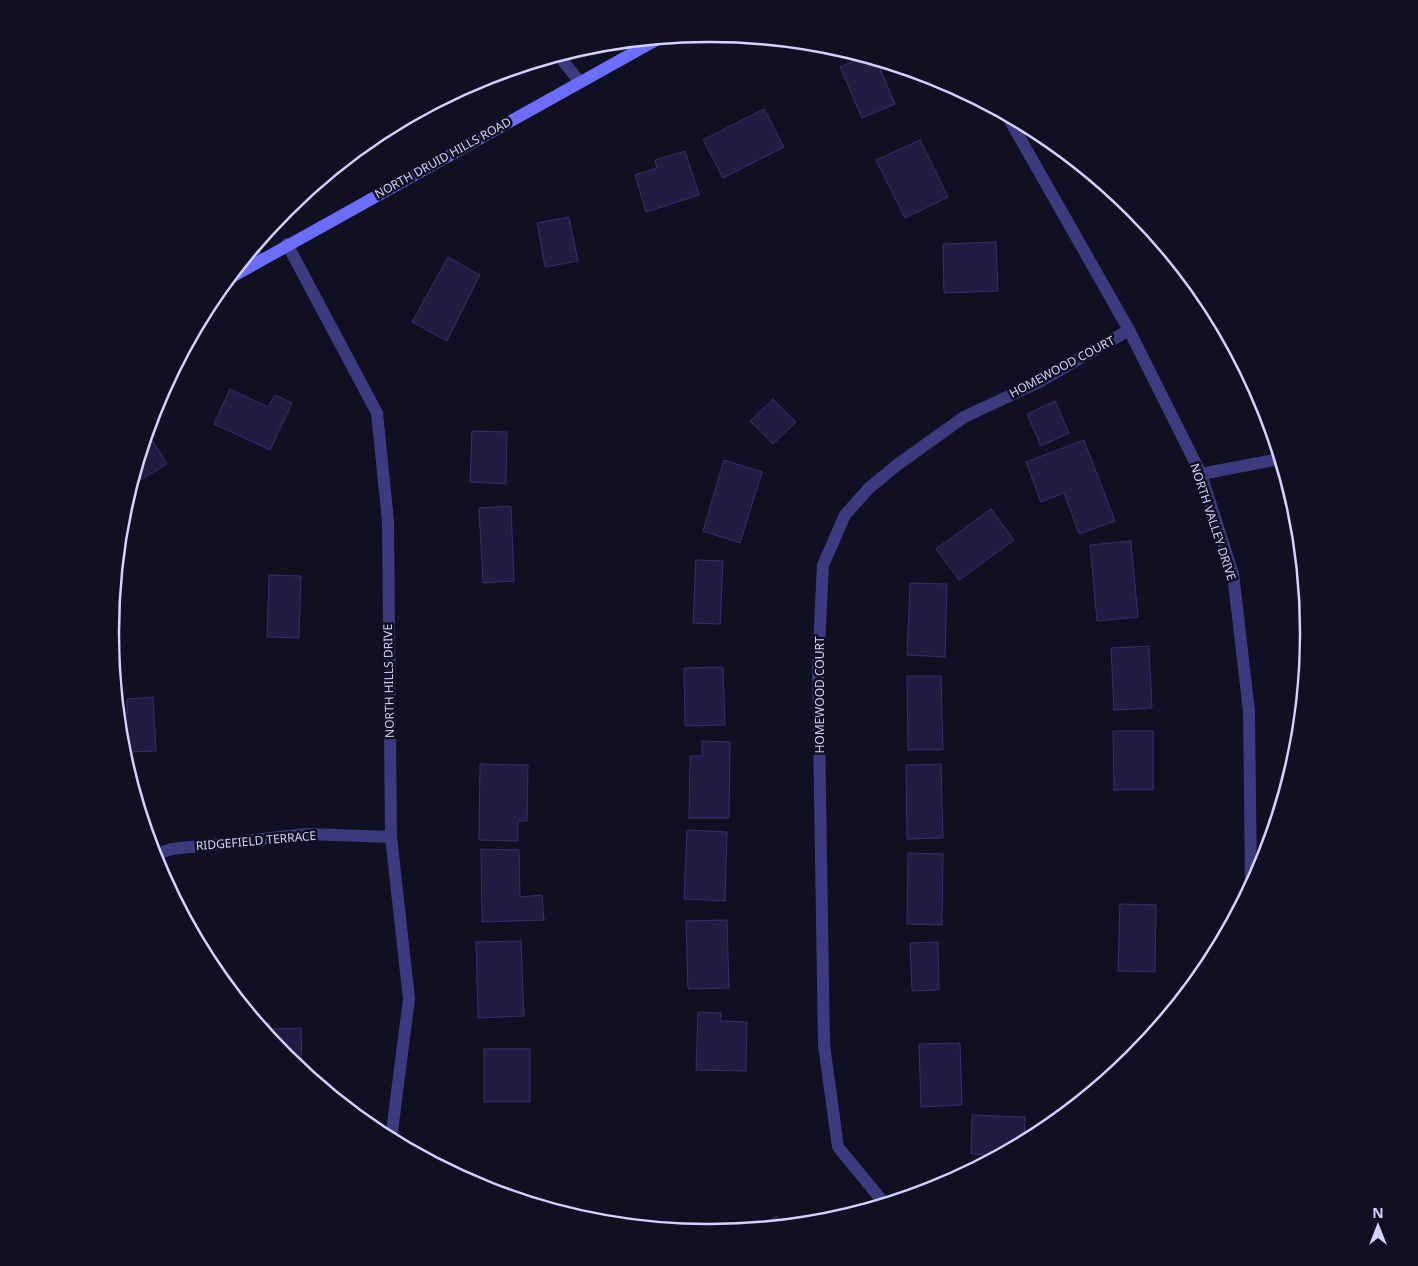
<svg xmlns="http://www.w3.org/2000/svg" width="1418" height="1266" font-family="'Noto Sans',sans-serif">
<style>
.building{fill:#221b42;stroke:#392e6d}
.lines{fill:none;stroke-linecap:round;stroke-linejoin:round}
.service{stroke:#3c3b7f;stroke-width:12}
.minor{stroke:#3c3b7f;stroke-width:12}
.secondary{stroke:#6c6ef9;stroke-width:12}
.labels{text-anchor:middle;stroke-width:5;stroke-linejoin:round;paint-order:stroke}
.street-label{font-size:12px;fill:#d5d1fd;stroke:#110f22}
.rim{fill:none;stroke:#d5d1fd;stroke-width:2.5}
</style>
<rect width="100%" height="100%" fill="#110f22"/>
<path class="building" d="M864,57l13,4 18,43 -33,14 -22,-51z
M764,109l20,38 -61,31 -20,-38z
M920,140l28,57 -43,21 -29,-58z
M685,151l14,44 -53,17 -11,-37 22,-7 -2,-8z
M569,217l9,44 -33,6 -8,-44z
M996,242l2,49 -54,2 -1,-49z
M448,257l32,18 -33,66 -35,-19z
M230,389l38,18 7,-12 17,8 -22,47 -56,-26z
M773,399l23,23 -23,22 -23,-23z
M1055,401l14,32 -28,13 -14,-32z
M472,431l35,1 -1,52 -36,-2z
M147,432l20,32 -37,22z
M1084,440l31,81 -36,13 -15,-41 -23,9 -15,-40z
M724,460l38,12 -22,71 -37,-12z
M511,506l3,75 -31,2 -4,-75z
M991,509l23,31 -55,40 -23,-31z
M1131,541l7,76 -41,4 -7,-76z
M696,560l27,1 -3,63 -27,-1z
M269,575l32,1 -2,62 -32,-1z
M910,583l37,1 -2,73 -38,-2z
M1149,646l3,62 -38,2 -3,-62z
M723,667l2,58 -40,1 -1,-58z
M907,676h34l2,74h-35z
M153,697l3,54 -34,1 -4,-39h9v-14z
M1113,731h40v59h-39z
M702,741l28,1 -1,76h-40l1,-62h12z
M480,764l48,1 -1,56h-9v20l-39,-1z
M941,764l2,74 -36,1 -1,-74z
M687,830l40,2 -2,69 -41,-2z
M481,849l38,1 1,47 22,-2 2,25 -62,2z
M908,853l35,1 -1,71 -35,-1z
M1120,904l36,1 -1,67 -37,-1z
M727,920l2,68 -41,1 -2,-68z
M521,941l3,75 -46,2 -2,-76z
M938,942l1,48 -27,1 -2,-48z
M698,1012l23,1v8l26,1 -1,49 -50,-1z
M258,1023h12v6l31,-1 1,43 -17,-14z
M960,1043l2,62 -41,2 -2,-63z
M484,1049h46v53h-46z
M972,1115l53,2 -1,24 -27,14 -26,-1z
M777,1216l5,9 -29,3z"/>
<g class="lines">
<path class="service" d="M558,55l22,27
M252,249l7,12"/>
<path class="minor" d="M1008,117l121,213 72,144 32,100 16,137 2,172
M287,244l90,169 11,108 3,316 18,162 -18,140
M1201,474l78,-15
M153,855l19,-6 135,-15 84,3
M884,1203l-46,-56 -14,-102 -6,-378 5,-102 22,-50 24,-27 28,-23 67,-48 75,-35 90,-52"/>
<path class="secondary" d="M228,279l430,-240"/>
</g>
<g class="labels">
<g class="street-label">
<text transform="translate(443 158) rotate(-29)" y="4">NORTH DRUID HILLS ROAD</text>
<text transform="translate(1062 367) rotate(-28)" y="4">HOMEWOOD COURT</text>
<text transform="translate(1213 522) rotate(72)" y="4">NORTH VALLEY DRIVE</text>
<text transform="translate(389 681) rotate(-91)" y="4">NORTH HILLS DRIVE</text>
<text transform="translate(820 695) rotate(-90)" y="4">HOMEWOOD COURT</text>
<text transform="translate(256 841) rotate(-5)" y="4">RIDGEFIELD TERRACE</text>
</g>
</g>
<path d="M0 0H1418V1266H0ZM709 42H710A590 590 0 0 1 1300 632V634A590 590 0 0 1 710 1224H709A590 590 0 0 1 119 634V632A590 590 0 0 1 709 42Z" fill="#110f22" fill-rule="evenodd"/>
<path class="rim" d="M709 42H710A590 590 0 0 1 1300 632V634A590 590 0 0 1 710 1224H709A590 590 0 0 1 119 634V632A590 590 0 0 1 709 42Z"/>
<g transform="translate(1378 1226)" stroke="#110f22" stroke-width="4" paint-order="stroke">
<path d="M0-4L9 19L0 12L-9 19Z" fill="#d5d1fd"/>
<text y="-8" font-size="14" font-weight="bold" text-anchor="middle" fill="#d5d1fd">N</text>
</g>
</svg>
